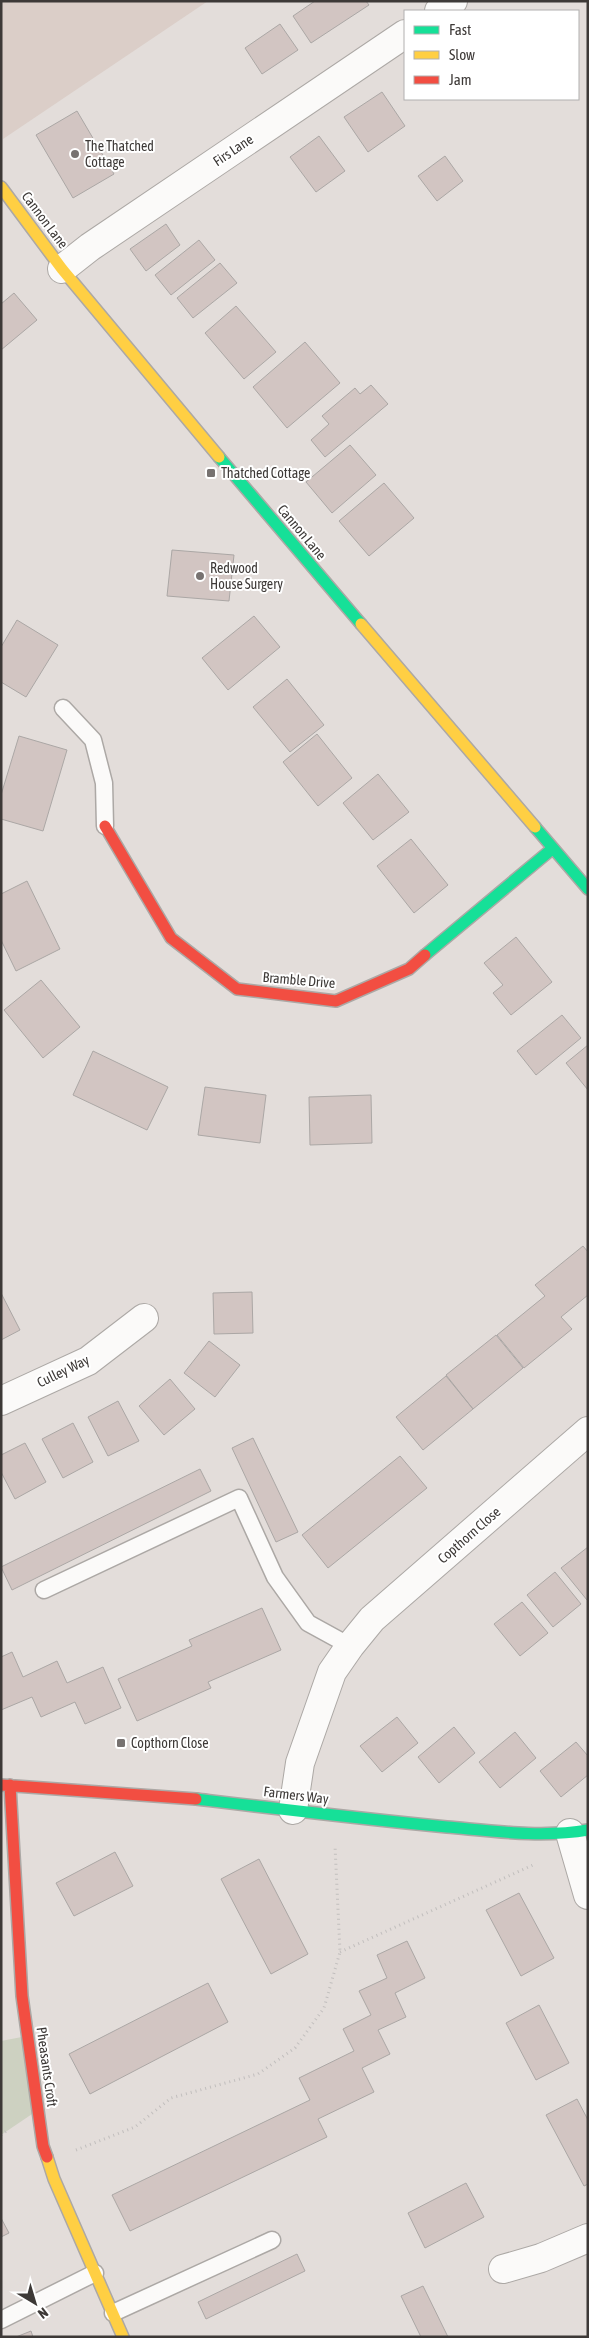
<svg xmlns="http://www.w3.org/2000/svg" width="589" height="2338" font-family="'Asap Condensed',sans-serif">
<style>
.built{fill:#dbcec8}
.green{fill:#cdd1c1}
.building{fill:#d2c5c2;stroke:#aba7a5}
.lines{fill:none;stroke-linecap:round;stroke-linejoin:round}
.lane-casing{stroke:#aca8a5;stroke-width:19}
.street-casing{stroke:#aca8a5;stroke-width:30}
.fast-casing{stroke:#aca8a5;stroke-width:14}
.slow-casing{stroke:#aca8a5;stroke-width:14}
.jam-casing{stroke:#aca8a5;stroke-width:14}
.path{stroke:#c1bebd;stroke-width:3;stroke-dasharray:1 4;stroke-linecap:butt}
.lane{stroke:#fbfaf9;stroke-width:16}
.street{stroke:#fbfaf9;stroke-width:28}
.fast{stroke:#16e098;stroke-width:11}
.slow{stroke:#ffcf43;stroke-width:11}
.jam{stroke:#f24e42;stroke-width:11}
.poi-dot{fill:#777270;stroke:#fff;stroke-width:2}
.labels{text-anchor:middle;stroke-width:4;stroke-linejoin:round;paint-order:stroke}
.poi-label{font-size:14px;fill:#3d3937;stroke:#fff;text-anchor:start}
.street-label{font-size:14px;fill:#3d3937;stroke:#fff}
</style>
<rect width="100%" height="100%" fill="#e3ddda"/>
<path class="built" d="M1,1h207l-205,138z"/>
<path class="green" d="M27,2036l11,74 -37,25v-94z"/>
<path class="building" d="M315,1h51l3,4 -58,38 -18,-27z
M280,24l18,26 -36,24 -17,-26z
M382,92l23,34 -37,26 -24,-35z
M77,111l37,63 -41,24 -37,-63z
M319,136l26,35 -29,21 -26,-35z
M445,156l18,25 -26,20 -19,-25z
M166,224l14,21 -34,26 -16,-22z
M199,240l16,20 -44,35 -16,-20z
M220,263l17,20 -44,35 -16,-20z
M14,293l23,27 -36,30v-46z
M236,306l40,46 -32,27 -39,-46z
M305,342l35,41 -53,45 -34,-41z
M371,385l17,19 -63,53 -14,-17 18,-16 -7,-8 33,-28 5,6z
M350,445l26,30 -44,38 -26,-31z
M384,483l30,35 -45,38 -30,-35z
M172,550l62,5 -5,46 -62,-5z
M254,616l26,31 -52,43 -26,-32z
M17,620l41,25 -32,52 -25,-15v-35z
M287,679l37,46 -34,27 -37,-45z
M317,734l35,44 -34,28 -35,-44z
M19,736l48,14 -24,81 -42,-12v-24z
M378,774l31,38 -36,28 -30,-37z
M411,839l37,46 -34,28 -37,-47z
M27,881l33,68 -44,22 -15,-31v-46z
M516,937l36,45 -41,33 -18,-22 10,-8 -19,-22z
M41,980l39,47 -37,31 -39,-48z
M562,1015l19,23 -45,37 -19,-24z
M588,1045v45l-22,-27z
M93,1051l75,36 -21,43 -74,-35z
M205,1087l61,8 -6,48 -62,-8z
M371,1095l1,48 -62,2 -1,-48z
M583,1246l5,6v43l-27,22 11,12 -48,39 -27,-33 48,-39 -10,-11z
M252,1292l1,41 -39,1 -1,-41z
M1,1293l19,37 -19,10z
M496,1335l27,33 -50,41 -27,-34z
M209,1341l31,24 -25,32 -31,-24z
M446,1376l27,33 -50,41 -27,-33z
M170,1379l25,30 -31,26 -25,-29z
M118,1401l21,40 -31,15 -20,-39z
M73,1423l20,39 -30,16 -21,-39z
M253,1438l45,94 -22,10 -44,-94z
M25,1443l21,39 -31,17 -14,-27v-17z
M400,1456l27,32 -99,80 -26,-33z
M200,1469l11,22 -199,99 -11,-23z
M588,1547v52l-1,1 -26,-32z
M555,1572l26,32 -28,23 -26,-32z
M522,1602l26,31 -28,23 -26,-32z
M262,1608l19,42 -73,32 3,6 -74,33 -19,-42 74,-33 -3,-6z
M12,1652l11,25 34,-16 10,22 36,-16 18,41 -36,16 -10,-22 -34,15 -9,-20 -31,13v-53z
M397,1717l21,26 -36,29 -22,-26z
M454,1727l21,26 -36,30 -21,-26z
M515,1732l21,26 -36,30 -21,-26z
M576,1742l12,14v19l-27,22 -21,-26z
M115,1852l18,34 -59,30 -18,-33z
M259,1859l49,95 -37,20 -50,-95z
M519,1893l35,65 -33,18 -35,-66z
M407,1941l18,37 -30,15 11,24 -28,13 12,24 -28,14 12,24 -56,27 9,18 -197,94 -18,-36 198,-95 -11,-22 55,-27 -11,-22 28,-14 -12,-24 28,-13 -10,-23z
M208,1983l20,39 -138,72 -21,-40z
M539,2005l30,58 -33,17 -30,-57z
M577,2099l11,21v64l-4,2 -38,-71z
M466,2183l18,34 -59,31 -17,-35z
M1,2218l8,15 -8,4z
M297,2254l8,17 -99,48 -8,-17z
M423,2286l25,51h-27l-20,-41z
M31,2331l2,6h-17z"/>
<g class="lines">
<g class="lane-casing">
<path id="lane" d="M63,708l30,32 11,43 1,43
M44,1590l195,-92 36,79 33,46 42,23
M113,2313l159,-73
M1,2320l94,-47"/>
</g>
<g class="street-casing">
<path id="street" d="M439,11l14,-10
M62,269l28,-22 315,-213
M1,1401l87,-40 56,-43
M293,1810l7,-47 32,-91 18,-26 22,-27 216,-188
M570,1833l18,62
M503,2269l38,-11 47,-20"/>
</g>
<g class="fast-casing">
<path id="fast" d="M219,457l142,167
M535,827l53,62
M425,955l127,-106
M196,1799c84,10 167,20 251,28 46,4 95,11 141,3"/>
</g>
<g class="slow-casing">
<path id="slow" d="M1,187l61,82 157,188
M361,624l174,203
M47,2157l7,22 69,158"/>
</g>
<g class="jam-casing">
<path id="jam" d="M105,826l66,112 66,51 99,12 73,-32 16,-14
M1,1785l195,14
M10,1785l12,211 21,150 4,11"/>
</g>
<path class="path" d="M340,1952l193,-87
M1,2135l8,-6
M76,2150l59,-23 36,-29 87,-24 37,-26 29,-40 16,-56 -5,-106"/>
<use href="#lane" class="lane"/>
<use href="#street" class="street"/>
<use href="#fast" class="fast"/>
<use href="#slow" class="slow"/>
<use href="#jam" class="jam"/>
</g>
<g class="poi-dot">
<circle cx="75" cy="154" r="5"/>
<rect x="206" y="468" width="10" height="10" rx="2.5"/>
<circle cx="200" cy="576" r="5"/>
<rect x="116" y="1738" width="10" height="10" rx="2.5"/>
</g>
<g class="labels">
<g class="poi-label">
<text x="85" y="151">The Thatched<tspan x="85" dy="16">Cottage</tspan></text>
<text x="221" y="478">Thatched Cottage</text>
<text x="210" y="573">Redwood<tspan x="210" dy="16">House Surgery</tspan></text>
<text x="131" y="1748">Copthorn Close</text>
</g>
<g class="street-label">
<text transform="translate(233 150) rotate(-34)" y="5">Firs Lane</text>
<text transform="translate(45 220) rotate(53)" y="5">Cannon Lane</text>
<text transform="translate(302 532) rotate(50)" y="5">Cannon Lane</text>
<text transform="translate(299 980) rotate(5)" y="5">Bramble Drive</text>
<text transform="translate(63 1371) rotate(-26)" y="5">Culley Way</text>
<text transform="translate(469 1535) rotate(-41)" y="5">Copthorn Close</text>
<text transform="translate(296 1795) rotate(7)" y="5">Farmers Way</text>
<text transform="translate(47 2067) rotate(82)" y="5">Pheasants Croft</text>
</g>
</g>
<rect width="589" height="2338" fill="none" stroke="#3d3937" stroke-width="5"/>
<rect x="404" y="10" width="175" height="90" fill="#ffffff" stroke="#b1b0af"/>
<rect x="414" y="26" width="25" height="8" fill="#16e098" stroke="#b1b0af"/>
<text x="449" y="35" font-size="15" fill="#3d3937">Fast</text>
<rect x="414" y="51" width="25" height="8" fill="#ffcf43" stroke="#b1b0af"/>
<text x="449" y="60" font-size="15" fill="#3d3937">Slow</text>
<rect x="414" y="76" width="25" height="8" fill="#f24e42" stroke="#b1b0af"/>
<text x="449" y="85" font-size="15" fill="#3d3937">Jam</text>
<g transform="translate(35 2303) rotate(142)" stroke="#ffffff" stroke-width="4" paint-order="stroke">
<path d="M0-4L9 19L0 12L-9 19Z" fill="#3d3937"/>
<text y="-8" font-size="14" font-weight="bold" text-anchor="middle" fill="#3d3937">N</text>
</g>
</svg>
